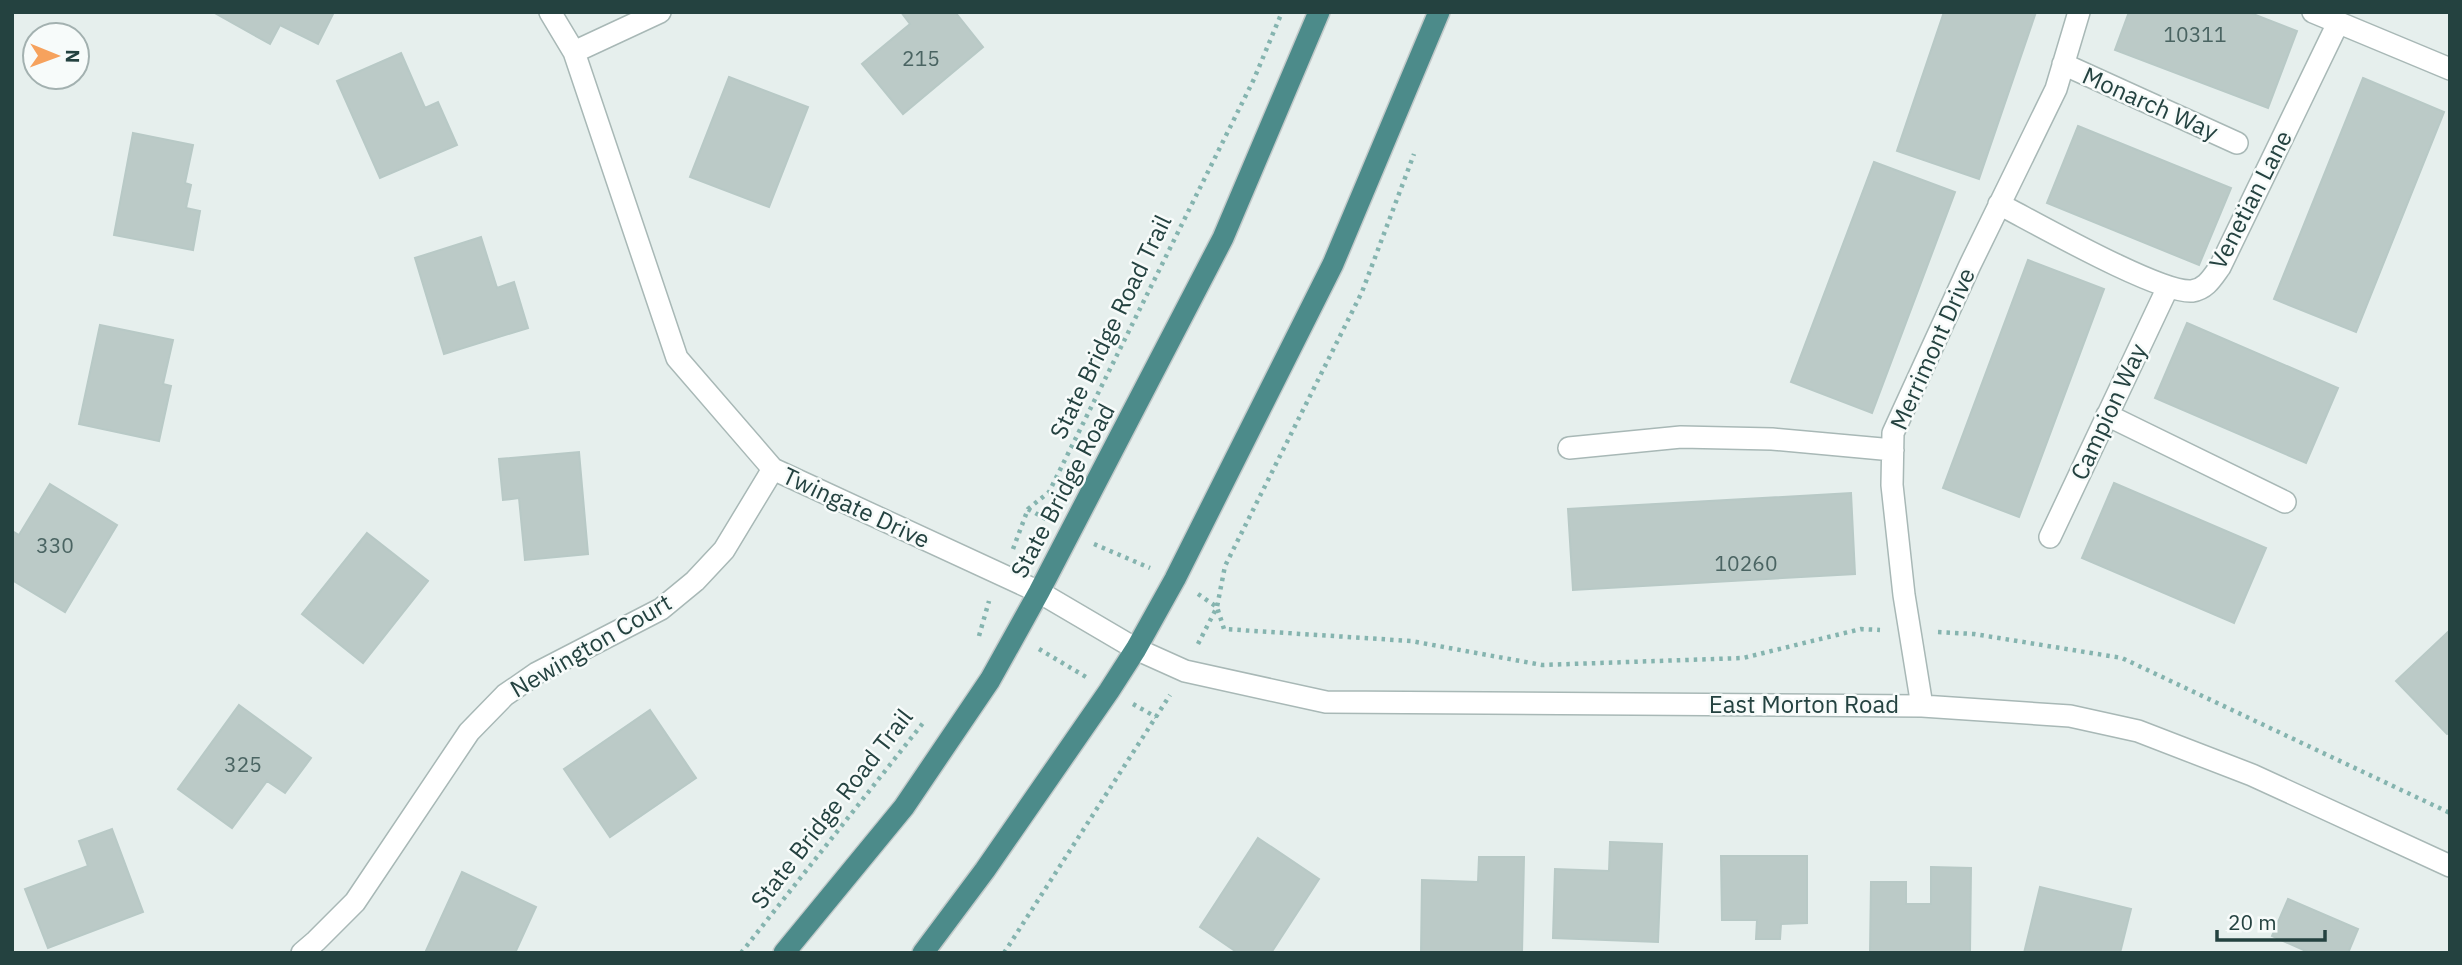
<svg xmlns="http://www.w3.org/2000/svg" width="2462" height="965" font-family="'IBM Plex Sans',sans-serif">
<style>
.building{fill:#bbcac7;stroke:#b8c9c6;stroke-width:2}
.lines{fill:none;stroke-linecap:round;stroke-linejoin:round}
.minor-casing{stroke:#a8b8b6;stroke-width:24}
.trunk-casing{stroke:#c2caca;stroke-width:24}
.path{stroke:#85b4af;stroke-width:4.5;stroke-dasharray:3.5 5;stroke-linecap:butt}
.minor{stroke:#fff;stroke-width:21}
.trunk{stroke:#4c8b8a;stroke-width:21}
.labels{text-anchor:middle;stroke-width:5;stroke-linejoin:round;paint-order:stroke}
.number-label{font-size:21px;fill:#4a6462}
.street-label{font-size:24px;fill:#244240;stroke:#f7fbfa}
</style>
<rect width="100%" height="100%" fill="#e6efed"/>
<path class="building" d="M213,12h121l-16,32 -38,-19 -10,19z
M901,12h54l28,35 -80,67 -41,-50 48,-40z
M1944,12h92l-57,167 -82,-28z
M2129,12h119l49,19 -29,77 -153,-58z
M401,53l24,55 13,-6 19,43 -77,33 -43,-97z
M729,77l79,30 -39,100 -79,-30z
M2363,78l81,34 -88,220 -82,-33z
M2078,126l153,62 -32,77 -152,-62z
M133,133l60,12 -8,38 6,2 -5,23 14,3 -7,39 -79,-15z
M1874,162l81,30 -83,221 -81,-31z
M481,237l16,51 17,-6 14,46 -84,26 -29,-96z
M2028,260l76,29 -85,228 -76,-29z
M2187,323l151,65 -32,75 -151,-65z
M100,325l73,15 -10,44 8,2 -12,55 -80,-17z
M579,452l9,102 -63,6 -6,-62 -16,2 -4,-41z
M2114,483l152,65 -32,75 -152,-65z
M50,484l67,41 -52,87 -53,-32v-49l7,4z
M1851,493l4,81 -282,16 -5,-81z
M367,533l61,48 -65,82 -61,-49z
M2450,630v102l-3,2 -51,-53z
M239,705l72,53 -26,35 -18,-12 -35,47 -54,-39z
M650,710l46,68 -86,59 -46,-68z
M112,829l31,83 -95,36 -23,-59 63,-23 -9,-25z
M1258,838l61,41 -48,74h-33l-38,-26z
M1610,842l52,2 -4,98 -105,-4 2,-69 54,2z
M1721,856h86v67l-26,1 -1,15h-24l1,-19h-35z
M1479,857h45l-2,96h-101l1,-73 56,2z
M1931,867l40,1 -1,85h-100l1,-71h35v22h25z
M462,872l74,35 -21,46h-90z
M2040,887l91,22 -11,44h-96z
M2288,899l70,30 -10,24h-43l1,-2 -34,-15z"/>
<g class="lines">
<g class="minor-casing">
<path id="minor" d="M550,12l24,40 103,306 96,111 266,123 97,57 49,22 141,31 596,4 148,10 68,15 114,44 198,91
M2313,12l137,57
M574,52l86,-40
M2063,64l174,79
M1999,204c35,18 161,90 193,87 14,-2 20,-13 28,-24l118,-244
M2107,415l178,87
M1569,448l112,-11 91,2 121,11
M2050,537l118,-250
M1922,706l-18,-111 -12,-110 1,-52 77,-168 86,-176 23,-77
M302,953l14,-12 39,-39 114,-170 36,-37 32,-22 124,-64 34,-28 29,-31 49,-81"/>
</g>
<g class="trunk-casing">
<path id="trunk" d="M784,953l120,-146 86,-127 49,-88 184,-354 96,-226
M923,953l62,-83 124,-179 27,-42 39,-70 158,-315 106,-252"/>
</g>
<path class="path" d="M1028,509l18,10
M1094,544l56,24
M1013,549l15,-40 21,-17 205,-413 28,-67
M1198,594l19,13 7,22 187,12 131,24 201,-7 118,-29 19,1
M1938,632l36,2 148,24 328,155
M979,636l10,-35
M1198,644l19,-37 8,-41 137,-274 52,-138
M1039,649l47,28
M1133,704l23,13
M741,953l182,-230
M1004,953l166,-258"/>
<use href="#minor" class="minor"/>
<use href="#trunk" class="trunk"/>
</g>
<g class="labels">
<g class="number-label">
<text x="2195" y="42">10311</text>
<text x="921" y="66">215</text>
<text x="55" y="553">330</text>
<text x="1746" y="571">10260</text>
<text x="243" y="772">325</text>
</g>
<g class="street-label">
<text transform="translate(2150 104) rotate(24)" y="8">Monarch Way</text>
<text transform="translate(2251 200) rotate(-63)" y="8">Venetian Lane</text>
<text transform="translate(1111 327) rotate(-64)" y="8">State Bridge Road Trail</text>
<text transform="translate(1933 349) rotate(-66)" y="8">Merrimont Drive</text>
<text transform="translate(2109 412) rotate(-65)" y="8">Campion Way</text>
<text transform="translate(1063 491) rotate(-62)" y="8">State Bridge Road</text>
<text transform="translate(856 508) rotate(25)" y="8">Twingate Drive</text>
<text transform="translate(591 646) rotate(-30)" y="8">Newington Court</text>
<text x="1804" y="713">East Morton Road</text>
<text transform="translate(832 809) rotate(-52)" y="8">State Bridge Road Trail</text>
</g>
</g>
<rect width="2462" height="965" fill="none" stroke="#244240" stroke-width="28"/>
<g transform="translate(56 56) rotate(91)"><circle r="33" fill="#f7fbfa" stroke="#a3b1b0" stroke-width="2"/>
<path d="M0-5L12 26L0 18L-12 26Z" fill="#f6a25d"/>
<text y="-10" font-size="19" font-weight="bold" text-anchor="middle" fill="#244240">N</text>
</g>
<path d="M2217 930v10h108v-10" fill="none" stroke="#244240" stroke-width="3.5"/>
<text x="2228" y="930" font-size="21" fill="#244240" stroke="#f7fbfa" stroke-width="5" paint-order="stroke">20 m</text>
</svg>
